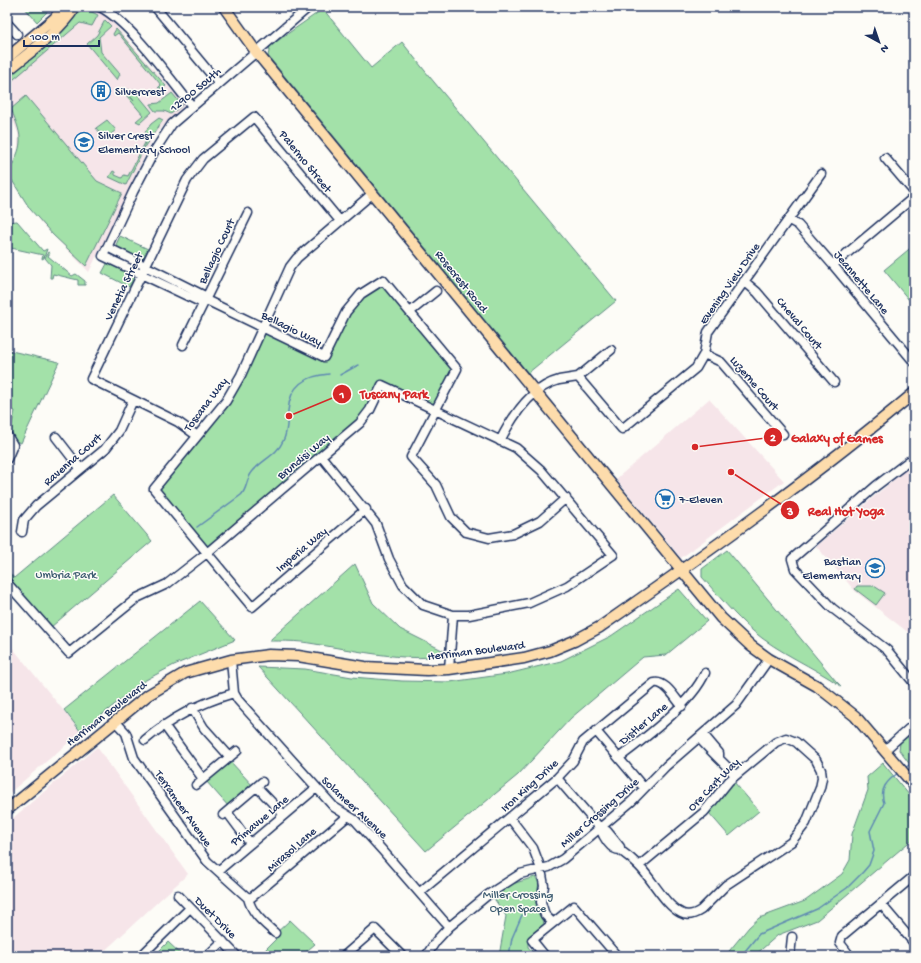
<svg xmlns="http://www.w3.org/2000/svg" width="921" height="963" font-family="'Gochi Hand',sans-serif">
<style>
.built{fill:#f6e5e9}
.green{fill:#a3e1a9;stroke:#5f8884}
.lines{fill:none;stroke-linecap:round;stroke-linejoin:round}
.stream{stroke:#5e89b2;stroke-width:1.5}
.minor-casing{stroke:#1b2f5e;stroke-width:11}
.major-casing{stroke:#1b2f5e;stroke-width:13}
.minor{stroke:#fdfcf7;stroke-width:8}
.major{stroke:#fddcac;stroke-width:10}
.labels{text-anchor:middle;stroke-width:3;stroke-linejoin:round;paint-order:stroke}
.street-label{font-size:12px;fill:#1b2f5e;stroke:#fdfcf7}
.poi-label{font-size:12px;fill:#1b2f5e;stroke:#fdfcf7;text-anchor:start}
.park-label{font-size:12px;fill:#3d5c71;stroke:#fdfcf7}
.leader{fill:none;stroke:#d62828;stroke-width:1.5}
.callout-dot{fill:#d62828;stroke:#fdfcf7;stroke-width:1.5}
.mark-label{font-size:12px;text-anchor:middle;font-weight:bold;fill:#fff}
.callout-label{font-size:13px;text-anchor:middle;font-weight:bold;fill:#d62828;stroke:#fdfcf7;stroke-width:3;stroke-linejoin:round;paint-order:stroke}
</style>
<rect width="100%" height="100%" fill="#fdfcf7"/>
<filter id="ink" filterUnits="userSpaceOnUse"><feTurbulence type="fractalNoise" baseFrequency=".025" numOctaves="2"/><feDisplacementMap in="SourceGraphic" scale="8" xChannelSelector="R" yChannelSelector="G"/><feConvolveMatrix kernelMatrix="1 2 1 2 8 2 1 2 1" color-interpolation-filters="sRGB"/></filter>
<g filter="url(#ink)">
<path class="built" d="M82,7h5l21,10 77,88 -30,29 -66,138 -48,-49 -34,-49 11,-23v-18l-11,-26v-27l62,-56z
M709,399l75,82 -103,77 -65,-79z
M914,465v172l-59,-46 -39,-45 87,-74z
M7,641l74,91 -74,63z
M97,747l91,127 -89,82h-92v-133z"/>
<path class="green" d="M24,7h28l-15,15z
M82,7l16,8 -6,11 -12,-3 -73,62v-9l61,-53z
M323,9l48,59 31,-26 27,34 187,225 -88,72 -260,-317 2,-10z
M105,20l6,6 -12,11 2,15 19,22 -3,6 -30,-36 10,-9z
M116,29l50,57 -3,2h-5l3,-3 -43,-52 -4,3 -1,-2z
M128,89l3,2 3,-1 18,22 -12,11 -4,-2 7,-6 -17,-20 2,-1 6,7 -8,-10z
M172,93l10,12 -11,9 -7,-3h-9l-4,-5v-2l8,-1z
M26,96l71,85 25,12 -36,73 -33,-31 -23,-26 -22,-35c15,-30 16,-34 3,-65z
M159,118l4,2 -18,26 -19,39 -17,-8 4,-6 2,1v3l7,3 2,-3 4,1 21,-41 -4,-3 6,-8z
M107,120l9,10 -11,9 -9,-11z
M17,221l26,30 4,-2 -3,9 -2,1 1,-4 -32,-7 -1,4 -2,-1 -1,-5 4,-1 -3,-23z
M120,236l28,13 -6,11 -27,-13z
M914,245v61l-30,-36z
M48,252l2,1 -2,3 24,20 4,-2 9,7v4h-7v-5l-25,-6 -1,4h-2l1,-13 -6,-7z
M108,262l27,14 -6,11 -27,-14z
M383,280l74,89 -22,40 -53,-24 -12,25 -162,142 -54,-63 72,-88 37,-74 61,30 22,-45z
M7,350l52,12 -38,81 -6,-2 -5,-9 5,-21 -8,-2z
M113,495l39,46 -101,86 -40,-47 1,-1 -5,-6v-3l7,8z
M727,550l109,131 5,5c-29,-20 -62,-33 -88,-55 -19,-16 -35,-36 -51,-54v-8z
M355,564l18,39 27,26 46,23c-19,16 -118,-7 -144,-10 -10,-1 -21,-1 -31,-1v-2z
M857,586h17l11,7 -9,12 -21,-16z
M679,589l28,32 -41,34 -23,2 -72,61 -53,57 -92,76 -168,-184 47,2 47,8 50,4 48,1 57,-8 54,-13 50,-25z
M200,601l35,39 -61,25 -32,17 -61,50 -17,-22z
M914,732v38l-15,-20 1,-7z
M230,761l23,25 -24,21 -23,-26z
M883,763l31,38v37l-97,82 -39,15 -24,21h-29l24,-29 10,-9 46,-17 37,-27 8,-14 2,-26 16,-44 -1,-13z
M734,782l25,29 -30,25 -20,-23z
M535,877l4,5 -3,21 2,10 7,12 -17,14v8l8,9h-37l7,-40 -13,-19 19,-13z
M290,920l25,24 -14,12h-33l-4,-5 12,-12 -3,-3z
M168,942l15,14h-29z"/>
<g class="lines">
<path class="stream" d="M340,375l18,-10
M197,527l44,-32c7,-7 4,-15 12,-24 9,-11 24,-16 30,-30 5,-9 4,-20 5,-30 2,-26 17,-35 41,-37
M904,769l10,-8
M509,956l3,-18 10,-23
M741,956l18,-22 58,-25 30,-21 16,-16 6,-7 5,-14 -4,-20 14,-28c-5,-14 3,-22 14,-30"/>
<g class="minor-casing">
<path id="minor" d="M100,7c31,16 69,71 92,99
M155,7l64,77
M7,23l10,11
M885,158l29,34
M789,220l9,5 35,40 81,97
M107,247l96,48 3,5 118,57 22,-45 15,-18 22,-14 74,89 -46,88 25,28 15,32 15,15 23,6 24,-4 27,-13 26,-23
M833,265l81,-68
M744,281l13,11 77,90
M206,300l-6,2 -97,-46 30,-64 22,-42 17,-26 137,-117
M410,312l26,-21
M183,345l65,-132
M704,354l17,8 62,72
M578,377l44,52 74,-61 8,-14 4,-22 113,-158
M578,377l33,-27
M7,435l6,10 -6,14
M196,435l-18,-13 -87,-43 96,-199 16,-21 51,-42 86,104
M56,437l24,31
M500,441c12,-24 32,-54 59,-61 6,-1 13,-2 19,-3
M914,460l-5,1 -33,25 -84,73 3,10 37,39 55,42 27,33
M366,509l-114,98 -98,-118 72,-88 15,-26 49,-108 7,-9 76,-65
M22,532l2,-12 12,-14 69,-57 14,-18 14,-31
M7,583l62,70 68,-55 30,-14 41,-32 113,-96 39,-33 10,-13 12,-25 134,63 25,22 72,85 -46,31 -38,17 -60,12h-16l-30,-10 -20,-20 -14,-26 -13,-35 -55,-68
M231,660l3,33 4,7 96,107 21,13 28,31 66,76
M449,669l4,-54
M192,708l12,20 26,29
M115,721l11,12 8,25 73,103 41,37
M164,725l39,54
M596,731l48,57
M703,734l16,19v5
M699,738c12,14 24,24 36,37
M145,740c27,-23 55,-37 89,-47
M885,750l29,-26
M619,758c27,-21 73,-55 86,-85
M557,778l43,50c3,8 10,22 20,22 7,5 13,10 19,16 13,13 26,39 42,47 7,4 14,1 20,-3l25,-25 65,-43 15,-19 14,-35 2,-10 -1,-8 -5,-10 -20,-18 -10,-4 -10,4 -47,39 -25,31 -65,54
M196,785l41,-34
M257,787l27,28
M227,812l23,31
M223,815l39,-33
M510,818l23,30 8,21 3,17 -3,16 4,13 8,8
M600,828l7,3 13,16v3
M218,871l98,-83
M420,892l137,-114 16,-17 10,-19 71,-59c11,-3 21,15 28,23
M178,895l59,61
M248,898l4,-1 17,-14 79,-67
M248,898c4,16 15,24 27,35
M881,904l33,39
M141,956l49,-48
M207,956l16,-15
M344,956l31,-27 27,27
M426,956l10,-15 13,-14 40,-33 31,-20 29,-7 14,-8 69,-58 34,-35 70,-61 33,-46
M545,956l-13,-16 42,-34 43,50
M790,956l2,-19
M850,956l-10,-13 2,-7 72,-60"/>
</g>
<g class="major-casing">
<path id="major" d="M224,7l33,46 464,565 30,28 18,13 48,27 38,30 59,69
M7,58l48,-40 8,-11
M7,71c24,-20 51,-38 68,-64
M7,810l141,-115 37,-22 46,-13 38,-5 29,1 67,11 62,3 22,-1 75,-11 26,-7 24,-10 26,-14c108,-75 214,-150 314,-234"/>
</g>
<use href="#minor" class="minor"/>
<use href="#major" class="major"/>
</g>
</g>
<defs>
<g id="building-ring" transform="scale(1)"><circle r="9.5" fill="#fdfcf7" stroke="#1f6fb2" stroke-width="1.5"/><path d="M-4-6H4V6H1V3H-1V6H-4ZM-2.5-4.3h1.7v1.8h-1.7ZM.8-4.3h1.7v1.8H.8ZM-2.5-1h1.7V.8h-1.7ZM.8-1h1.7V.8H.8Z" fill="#1f6fb2"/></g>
<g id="school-ring" transform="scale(1)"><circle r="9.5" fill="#fdfcf7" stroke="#1f6fb2" stroke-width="1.5"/><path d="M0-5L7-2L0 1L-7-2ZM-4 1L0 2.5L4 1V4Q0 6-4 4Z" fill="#1f6fb2"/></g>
<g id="supermarket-ring" transform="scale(1)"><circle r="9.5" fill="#fdfcf7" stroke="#1f6fb2" stroke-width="1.5"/><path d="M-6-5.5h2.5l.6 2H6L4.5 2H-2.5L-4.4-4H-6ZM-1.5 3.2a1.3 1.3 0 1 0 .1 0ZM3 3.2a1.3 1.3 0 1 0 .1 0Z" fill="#1f6fb2"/></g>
</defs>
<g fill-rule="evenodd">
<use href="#building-ring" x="101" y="91"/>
<use href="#school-ring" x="84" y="142"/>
<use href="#supermarket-ring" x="665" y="499"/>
<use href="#school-ring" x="875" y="568"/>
</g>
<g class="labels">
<g class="street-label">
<text transform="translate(195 89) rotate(-40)" y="4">12900 South</text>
<text transform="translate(306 161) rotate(51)" y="4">Palermo Street</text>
<text transform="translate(216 251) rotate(-65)" y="4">Bellagio Court</text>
<text transform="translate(462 281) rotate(51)" y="4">Rosecrest Road</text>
<text transform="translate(862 282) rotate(50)" y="4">Jeannette Lane</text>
<text transform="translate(729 283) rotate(-55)" y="4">Evening View Drive</text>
<text transform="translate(123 286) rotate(-64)" y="4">Venetia Street</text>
<text transform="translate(800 323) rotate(50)" y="4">Cheval Court</text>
<text transform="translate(292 328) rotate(26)" y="4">Bellagio Way</text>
<text transform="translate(755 383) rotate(49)" y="4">Luzerne Court</text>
<text transform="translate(205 404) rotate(-53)" y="4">Toscana Way</text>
<text transform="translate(303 456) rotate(-40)" y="4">Brundisi Way</text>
<text transform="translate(72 459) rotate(-41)" y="4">Ravenna Court</text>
<text transform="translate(301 549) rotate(-40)" y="4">Imperia Way</text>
<text transform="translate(476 650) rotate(-7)" y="4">Herriman Boulevard</text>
<text transform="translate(106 713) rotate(-38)" y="4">Herriman Boulevard</text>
<text transform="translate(643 723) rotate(-40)" y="4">Distler Lane</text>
<text transform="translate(713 784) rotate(-46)" y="4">Ore Cart Way</text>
<text transform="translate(529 785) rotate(-42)" y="4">Iron King Drive</text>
<text transform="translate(355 807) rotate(43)" y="4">Solameer Avenue</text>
<text transform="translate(184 808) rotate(55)" y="4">Terrameer Avenue</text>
<text transform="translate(599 812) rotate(-41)" y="4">Miller Crossing Drive</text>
<text transform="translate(259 820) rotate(-40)" y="4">Primavue Lane</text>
<text transform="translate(291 849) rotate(-41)" y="4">Mirasol Lane</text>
<text transform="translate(216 917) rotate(45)" y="4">Duet Drive</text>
</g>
<g class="poi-label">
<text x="115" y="95">Silvercrest</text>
<text x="98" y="139">Silver Crest<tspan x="98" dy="14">Elementary School</tspan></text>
<text x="679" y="503">7-Eleven</text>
<text x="861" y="565" text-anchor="end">Bastian<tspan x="861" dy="14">Elementary</tspan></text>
</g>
<g class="park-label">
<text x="66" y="578">Umbria Park</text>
<text x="518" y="898">Miller Crossing<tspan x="518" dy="14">Open Space</tspan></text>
</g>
</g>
<path class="leader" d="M289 416L342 394M695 447L773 437M731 472L790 510"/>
<g class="callout-dot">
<circle cx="289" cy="416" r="4"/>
<circle cx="695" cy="447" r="4"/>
<circle cx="731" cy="472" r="4"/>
<circle cx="342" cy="394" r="10"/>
<circle cx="773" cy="437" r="10"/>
<circle cx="790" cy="510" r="10"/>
</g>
<g class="mark-label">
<text x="342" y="398">1</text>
<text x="773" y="441">2</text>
<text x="790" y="515">3</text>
</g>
<g class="callout-label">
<text x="394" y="398">Tuscany Park</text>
<text x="837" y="442">Galaxy of Games</text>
<text x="846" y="515">Real Hot Yoga</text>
</g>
<rect width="921" height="963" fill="none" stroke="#fdfcf7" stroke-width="24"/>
<rect x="12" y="12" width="897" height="939" fill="none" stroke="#1b2f5e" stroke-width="1.5" filter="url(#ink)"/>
<g transform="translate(879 42) rotate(140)" stroke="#fdfcf7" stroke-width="3" paint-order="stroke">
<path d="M0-3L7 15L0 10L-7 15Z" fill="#1b2f5e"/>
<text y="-6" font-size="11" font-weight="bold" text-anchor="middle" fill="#1b2f5e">N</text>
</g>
<path d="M24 40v6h75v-6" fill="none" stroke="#1b2f5e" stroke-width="2"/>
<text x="30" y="40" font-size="12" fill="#1b2f5e" stroke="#fdfcf7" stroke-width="3" paint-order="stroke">100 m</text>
</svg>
